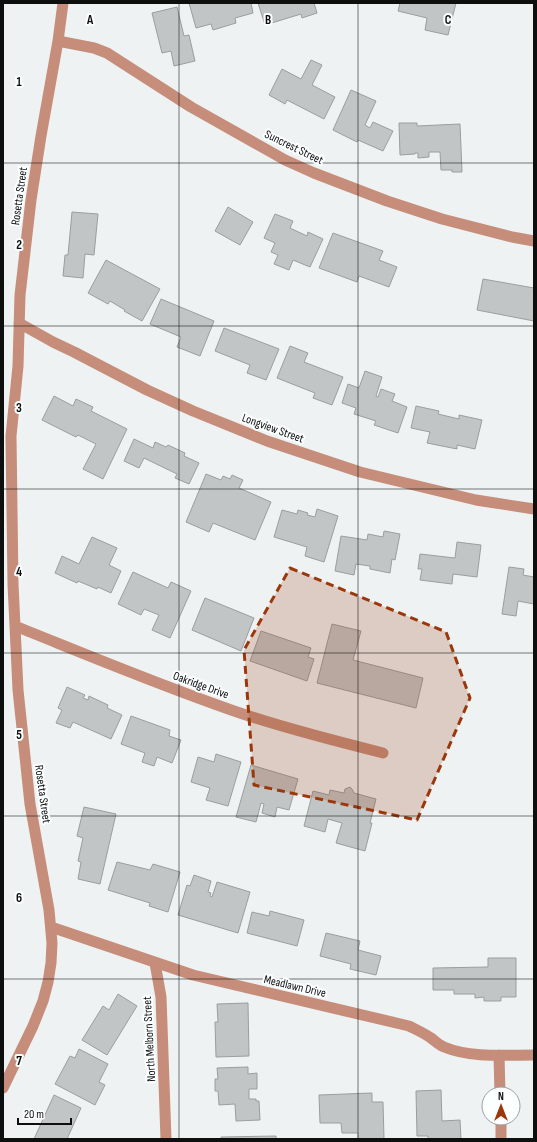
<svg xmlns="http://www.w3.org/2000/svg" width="537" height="1142" font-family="'Sofia Sans Condensed',sans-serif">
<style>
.building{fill:#c1c5c5;stroke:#9a9e9e}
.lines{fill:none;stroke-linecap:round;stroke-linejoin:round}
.minor{stroke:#c58d7a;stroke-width:11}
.marked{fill:#9c370c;fill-opacity:0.2;stroke:#9c370c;stroke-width:3;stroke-dasharray:8 5;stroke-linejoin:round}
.grid{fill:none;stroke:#0d0e0e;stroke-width:1;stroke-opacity:0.55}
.labels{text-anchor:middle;stroke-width:4;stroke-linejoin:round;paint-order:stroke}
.street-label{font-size:12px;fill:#0d0e0e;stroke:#fcffff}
.grid-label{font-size:13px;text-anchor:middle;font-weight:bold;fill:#0d0e0e;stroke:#fcffff;stroke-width:4;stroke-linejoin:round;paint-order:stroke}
</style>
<rect width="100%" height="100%" fill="#eef2f2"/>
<path class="building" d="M189,3h62l2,10 -18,5 1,5 -23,7 -2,-6 -15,4z
M258,3h56l3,10 -15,5 -1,-4 -36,11z
M400,3h56l-8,32 -23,-5 2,-12 -29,-7z
M177,7l7,29 5,-1 6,26 -21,5 -3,-15 -9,2 -10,-40z
M311,60l11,5 -10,20 23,12 -11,22 -37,-19 -2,4 -16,-9 13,-26 19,10z
M351,90l25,11 -11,24 5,3 3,-6 20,9 -10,20 -25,-11 -1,2 -24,-12z
M399,123h18v3l43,-2 2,48h-10v-2h-11l-1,-18h-11v5l-11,1v-5h-3v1l-15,1z
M228,207l25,15 -13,23 -25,-14z
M72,212l26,2 -4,41 -9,-1 -2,24 -20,-2 2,-21h3z
M275,214l18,7 -3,7 17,8 1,-4 15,7 -13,28 -17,-7 -4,10 -15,-6 4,-9 -7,-3 4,-9 -11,-5z
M333,233l50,18 -4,9 18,7 -8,20 -30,-11 -2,6 -38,-14z
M106,260l54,29 -18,32 -18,-10 1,-1 -15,-9 -2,3 -20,-11z
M483,279l51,9v33l-57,-11z
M161,299l53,22 -14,35 -23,-9 4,-10 -31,-13z
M224,328l55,21 -13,31 -19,-7 3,-8 -35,-14z
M290,346l18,7 -4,9 39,15 -11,28 -19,-7 2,-5 -38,-15z
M365,371l17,6 -6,19 2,1 3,-8 14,5 -3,7 15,6 -9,26 -24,-8 2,-4 -22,-7 2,-6 -14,-5 6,-19 11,4z
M54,396l19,10 3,-7 17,8 -2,4 36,18 -24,50 -20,-10 13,-25 -18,-9 -2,2 -34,-17z
M416,406l23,5 -1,3 21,5v-4l23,5 -7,29 -18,-4v4l-30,-6 3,-11 -19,-4z
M134,439l19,9 2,-6 11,5 2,-2 17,8 -1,3 15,7 -10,21 -14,-6 2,-4 -33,-16 -5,10 -15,-7z
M206,474l15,6 2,-4 7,3 2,-4 11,5 -4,8 32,14 -16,38 -42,-17 -4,9 -23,-10z
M317,509l21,7 -14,46 -19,-6 2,-9 -33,-10 8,-27 15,4 1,-4 10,3 -1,2 8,2z
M384,531l16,3 -5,26 -3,-1 -2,14 -20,-4v-3l-14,-2 -2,11 -19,-4 6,-35 26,4 1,-6 15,3z
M92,537l25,11 -8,17 12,6 -10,22 -13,-6 -1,2 -19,-8 -1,2 -22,-10 7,-17 17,8z
M457,542l24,3 -4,32 -24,-3 -1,10 -32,-4 2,-11h-4l2,-15 35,4z
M509,567l15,2 -1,6 11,2v27l-16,-3 -2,15 -14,-2z
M133,572l35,16 3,-6 20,9 -21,47 -18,-8 7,-15 -15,-6 -3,6 -23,-11z
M205,598l49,20 -13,33 -49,-21z
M332,624l29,7 -8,29 70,18 -7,30 -99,-25z
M261,631l50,17 -3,9 6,2 -7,22 -57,-20z
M67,687l18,8 -2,3 5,2 1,-4 19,9 -1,3 15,7 -11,24 -38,-17 -3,6 -14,-5 6,-13 -4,-2z
M131,716l39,14 -1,6 12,4 -9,23 -15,-6 -3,9 -12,-4 3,-9 -24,-9z
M216,754l25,8 -13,44 -22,-6 4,-12 -19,-6 7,-25 16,5z
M251,765l47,14 -9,31 -12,-3 -2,10 -13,-4 2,-9 -3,-1 -5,19 -20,-5z
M350,787l2,2 2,4 22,6 -6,24h2l-7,28 -29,-8 6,-20 -14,-4 -3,13 -21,-6 9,-35 16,4 1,-5 14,3 1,-4z
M84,807l32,7 -16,70 -22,-5 3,-17 -3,-1 5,-23 -6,-2z
M117,862l33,8 3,-6 27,8 -12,40 -19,-6 1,-3 -42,-13z
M194,875l17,6 -3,11 3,1 -1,3 2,1 5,-15 33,10 -12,41 -60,-18 9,-30 3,1z
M270,911l34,9 -7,26 -50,-13 5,-21 17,4z
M326,933l34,8 -2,9 23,6 -5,19 -26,-6 1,-5 -31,-8z
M488,958h28v39h-15v4h-17v-4l-9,1v-4h-21v-4h-21v-22l55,-1z
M118,994l19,12 -30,49 -25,-15 21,-34 6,4z
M248,1003l1,53 -33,1 -1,-35h3l-1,-18z
M79,1049l29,15 -9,18 6,3 -10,20 -40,-21 15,-28 5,2z
M248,1067v7l9,-1v16h-8v10h7v2h3l1,19 -24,1 -1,-17 -16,1 -1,-14h-3v-12h3l-1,-11z
M441,1090l1,31 18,-1 1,19h-33v-3h-11l-1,-45z
M372,1093v9h11l1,37h-26v-6h-16l-1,-10h-21l-1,-28z
M54,1095l27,13 -14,31h-33z
M276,1136v3h-55v-2z"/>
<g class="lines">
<path class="minor" d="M58,41l36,7 13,5 84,54 94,53 29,13 73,28 55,18 70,18 22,4
M19,323l34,19 21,10 73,38 46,21 74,30 93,31 116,28 58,9
M15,626c75,30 149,61 225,87 47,16 95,28 143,40
M51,927l142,48 216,51c8,4 15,7 22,12 4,3 8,7 13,9 26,11 62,8 90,8
M155,963l6,34 5,142
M499,1055l1,39
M3,1088l30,-62 10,-25 5,-19 3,-19 1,-20 -3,-33 -19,-106 -12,-114 -5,-106 -2,-148 7,-70 2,-71 11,-95 10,-64 17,-95 5,-38
M501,1118v21"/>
</g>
<path class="marked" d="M290,568l156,64 24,66 -53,122 -163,-35 -10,-135z"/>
<path class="grid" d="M179,3v1136M358,3v1136M3,163h531M3,326h531M3,489h531M3,653h531M3,816h531M3,979h531"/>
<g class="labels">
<g class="street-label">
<text transform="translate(294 147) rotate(26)" y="4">Suncrest Street</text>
<text transform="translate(19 196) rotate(-82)" y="4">Rosetta Street</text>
<text transform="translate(273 428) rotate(20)" y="4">Longview Street</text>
<text transform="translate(201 685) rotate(20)" y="4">Oakridge Drive</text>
<text transform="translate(43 794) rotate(82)" y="4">Rosetta Street</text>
<text transform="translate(295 986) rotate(13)" y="4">Meadlawn Drive</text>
<text transform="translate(149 1039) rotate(-93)" y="4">North Melborn Street</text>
</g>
</g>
<g class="grid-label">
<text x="90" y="24">A</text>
<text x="268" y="24">B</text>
<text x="448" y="24">C</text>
<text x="19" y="86">1</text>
<text x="19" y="249">2</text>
<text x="19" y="412">3</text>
<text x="19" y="576">4</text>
<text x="19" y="739">5</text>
<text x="19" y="902">6</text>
<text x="19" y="1065">7</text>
</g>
<rect width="537" height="1142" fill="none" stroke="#0d0e0e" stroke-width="8"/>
<g transform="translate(501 1106)"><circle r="19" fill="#fcffff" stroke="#9c9f9f"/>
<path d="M0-3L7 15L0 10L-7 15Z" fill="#9c370c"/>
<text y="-6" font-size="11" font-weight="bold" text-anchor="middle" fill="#0d0e0e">N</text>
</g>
<path d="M18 1118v6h53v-6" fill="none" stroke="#0d0e0e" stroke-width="2"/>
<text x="24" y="1118" font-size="12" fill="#0d0e0e" stroke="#fcffff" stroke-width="3" paint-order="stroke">20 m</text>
</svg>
